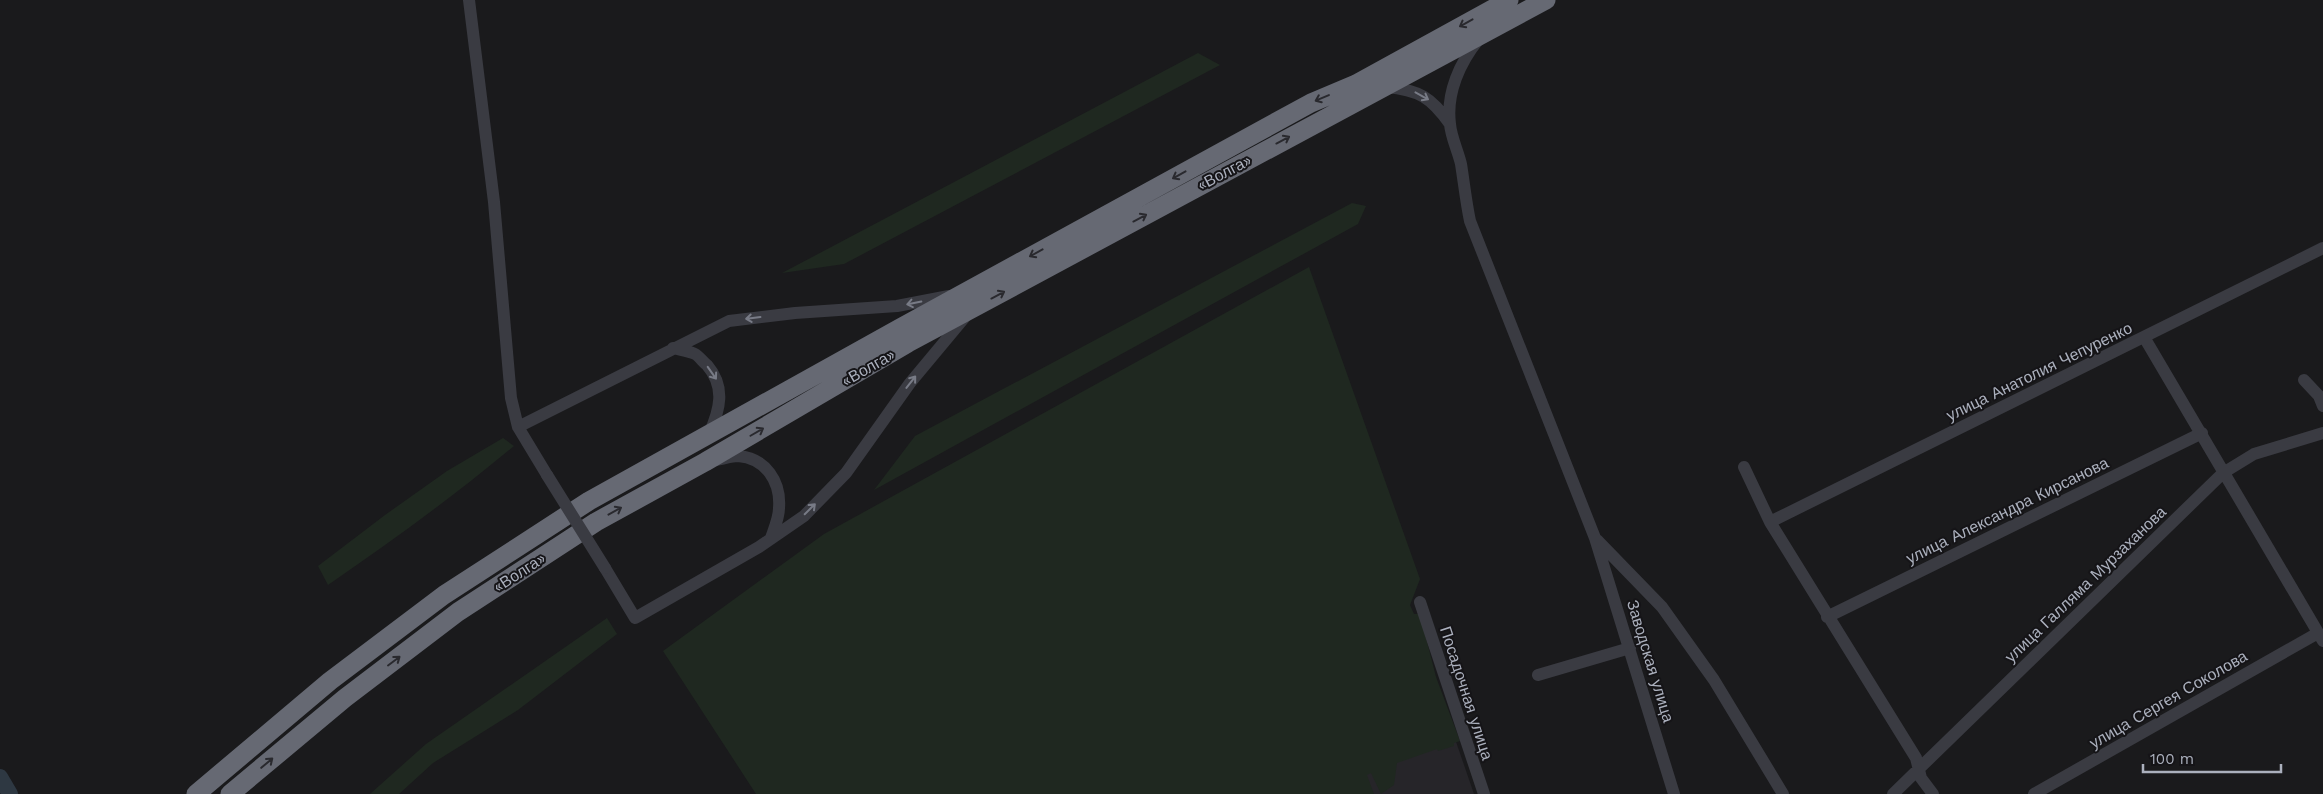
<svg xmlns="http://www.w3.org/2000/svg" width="2323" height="794" font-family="'Work Sans',sans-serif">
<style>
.built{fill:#262529}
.green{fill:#1f2820}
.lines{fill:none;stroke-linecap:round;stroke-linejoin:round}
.river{stroke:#2e3842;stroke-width:16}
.minor{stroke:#3a3b42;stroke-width:12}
.highway{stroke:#666973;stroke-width:19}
.minor-bridge{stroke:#3a3b42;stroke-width:12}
.oneway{stroke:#29292e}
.oneway2{stroke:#787b86}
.labels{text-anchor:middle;stroke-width:4;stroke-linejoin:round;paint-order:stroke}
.street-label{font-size:16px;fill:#abb0bd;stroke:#151417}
</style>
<rect width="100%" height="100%" fill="#1a1a1c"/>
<path class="built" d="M1453,733l21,61h-216l128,-40z"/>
<path class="green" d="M1198,53l22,12 -376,199 -62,9z
M1352,203l14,3 -8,18 -484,266 41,-54z
M1309,267l111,312 -10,26 4,9h6l16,63 24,64 -6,2v3l-16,5 -1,-2 -40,14 -3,22 -13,9 -10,-21 -4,2 7,19h-618l-93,-143 161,-117z
M503,438l11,8c-60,50 -122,95 -186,139l-10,-19 67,-51 62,-44z
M607,618l10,16 -99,76 -85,53 -34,31h-29l56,-50z"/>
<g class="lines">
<path class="river" d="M0,777l10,17"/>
<path class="minor" d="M469,0l25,202 17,196 7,29 29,48
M1479,39c-19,23 -33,54 -29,85 1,13 8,27 11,40 3,19 5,38 9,57l125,317 79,256
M1386,87c33,3 45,10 64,37
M2144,337l179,304
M673,348c7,2 16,3 22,6 4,2 8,8 12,11 19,22 13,45 2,69
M2304,380l15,16 4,10
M518,427l211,-106 66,-8 102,-7 52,-10
M715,460c8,-1 16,-4 23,-4 28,2 43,26 41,52 0,10 -5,21 -8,30
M1744,467l26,55 146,236 5,20 12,16
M1770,522l553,-274
M1597,540l65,67 52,73 69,114
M605,568l30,50 124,-71 45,-31 42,-43 64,-90 55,-66
M1420,602l64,192
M1827,617l375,-184
M1538,675l92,-27
M1893,794l330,-321 31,-19 69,-21
M2034,794l284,-161"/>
<path class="highway" d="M196,794l134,-113 114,-86 145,-94 311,-173 411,-225 45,-19 153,-84
M230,794l115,-96 113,-86 138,-90 109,-60 203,-119 638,-343"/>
<path class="minor-bridge" d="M547,475l58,93"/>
</g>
<defs><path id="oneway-shaft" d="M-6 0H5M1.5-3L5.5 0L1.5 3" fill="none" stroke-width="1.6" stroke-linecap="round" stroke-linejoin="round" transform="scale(1.25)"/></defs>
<g class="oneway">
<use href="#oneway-shaft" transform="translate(1466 23) rotate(151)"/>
<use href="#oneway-shaft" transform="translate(1322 98) rotate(157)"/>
<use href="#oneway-shaft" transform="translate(1283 140) rotate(-28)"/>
<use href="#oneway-shaft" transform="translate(1179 175) rotate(151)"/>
<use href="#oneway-shaft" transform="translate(1140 218) rotate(-28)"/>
<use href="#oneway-shaft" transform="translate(1036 253) rotate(151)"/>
<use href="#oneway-shaft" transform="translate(998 295) rotate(-28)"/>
<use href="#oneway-shaft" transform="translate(757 432) rotate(-30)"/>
<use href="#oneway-shaft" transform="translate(615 511) rotate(-29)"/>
<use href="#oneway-shaft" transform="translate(394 661) rotate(-37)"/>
<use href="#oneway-shaft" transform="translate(267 763) rotate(-40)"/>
</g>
<g class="oneway2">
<use href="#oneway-shaft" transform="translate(1422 96) rotate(29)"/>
<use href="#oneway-shaft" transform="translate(914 303) rotate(169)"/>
<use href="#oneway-shaft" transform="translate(753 318) rotate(173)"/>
<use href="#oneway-shaft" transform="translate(712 373) rotate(55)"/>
<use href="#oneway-shaft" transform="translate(911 382) rotate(-52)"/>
<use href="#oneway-shaft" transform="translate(810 509) rotate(-45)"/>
</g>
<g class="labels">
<g class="street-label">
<text transform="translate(1224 172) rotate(-28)" y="6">«Волга»</text>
<text transform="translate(868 367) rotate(-30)" y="6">«Волга»</text>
<text transform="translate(2039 371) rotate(-26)" y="6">улица Анатолия Чепуренко</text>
<text transform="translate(2007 510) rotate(-26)" y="6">улица Александра Кирсанова</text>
<text transform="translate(519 572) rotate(-33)" y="6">«Волга»</text>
<text transform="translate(2085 584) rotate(-44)" y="6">улица Галляма Мурзаханова</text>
<text transform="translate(1651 661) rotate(73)" y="6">Заводская улица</text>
<text transform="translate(1467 693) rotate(72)" y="6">Посадочная улица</text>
<text transform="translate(2168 699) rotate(-30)" y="6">улица Сергея Соколова</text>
</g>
</g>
<path d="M2143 764v8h138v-8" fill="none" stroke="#abb0bd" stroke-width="2.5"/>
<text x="2150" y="764" font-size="15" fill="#abb0bd" stroke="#151417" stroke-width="4" paint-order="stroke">100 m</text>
</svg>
